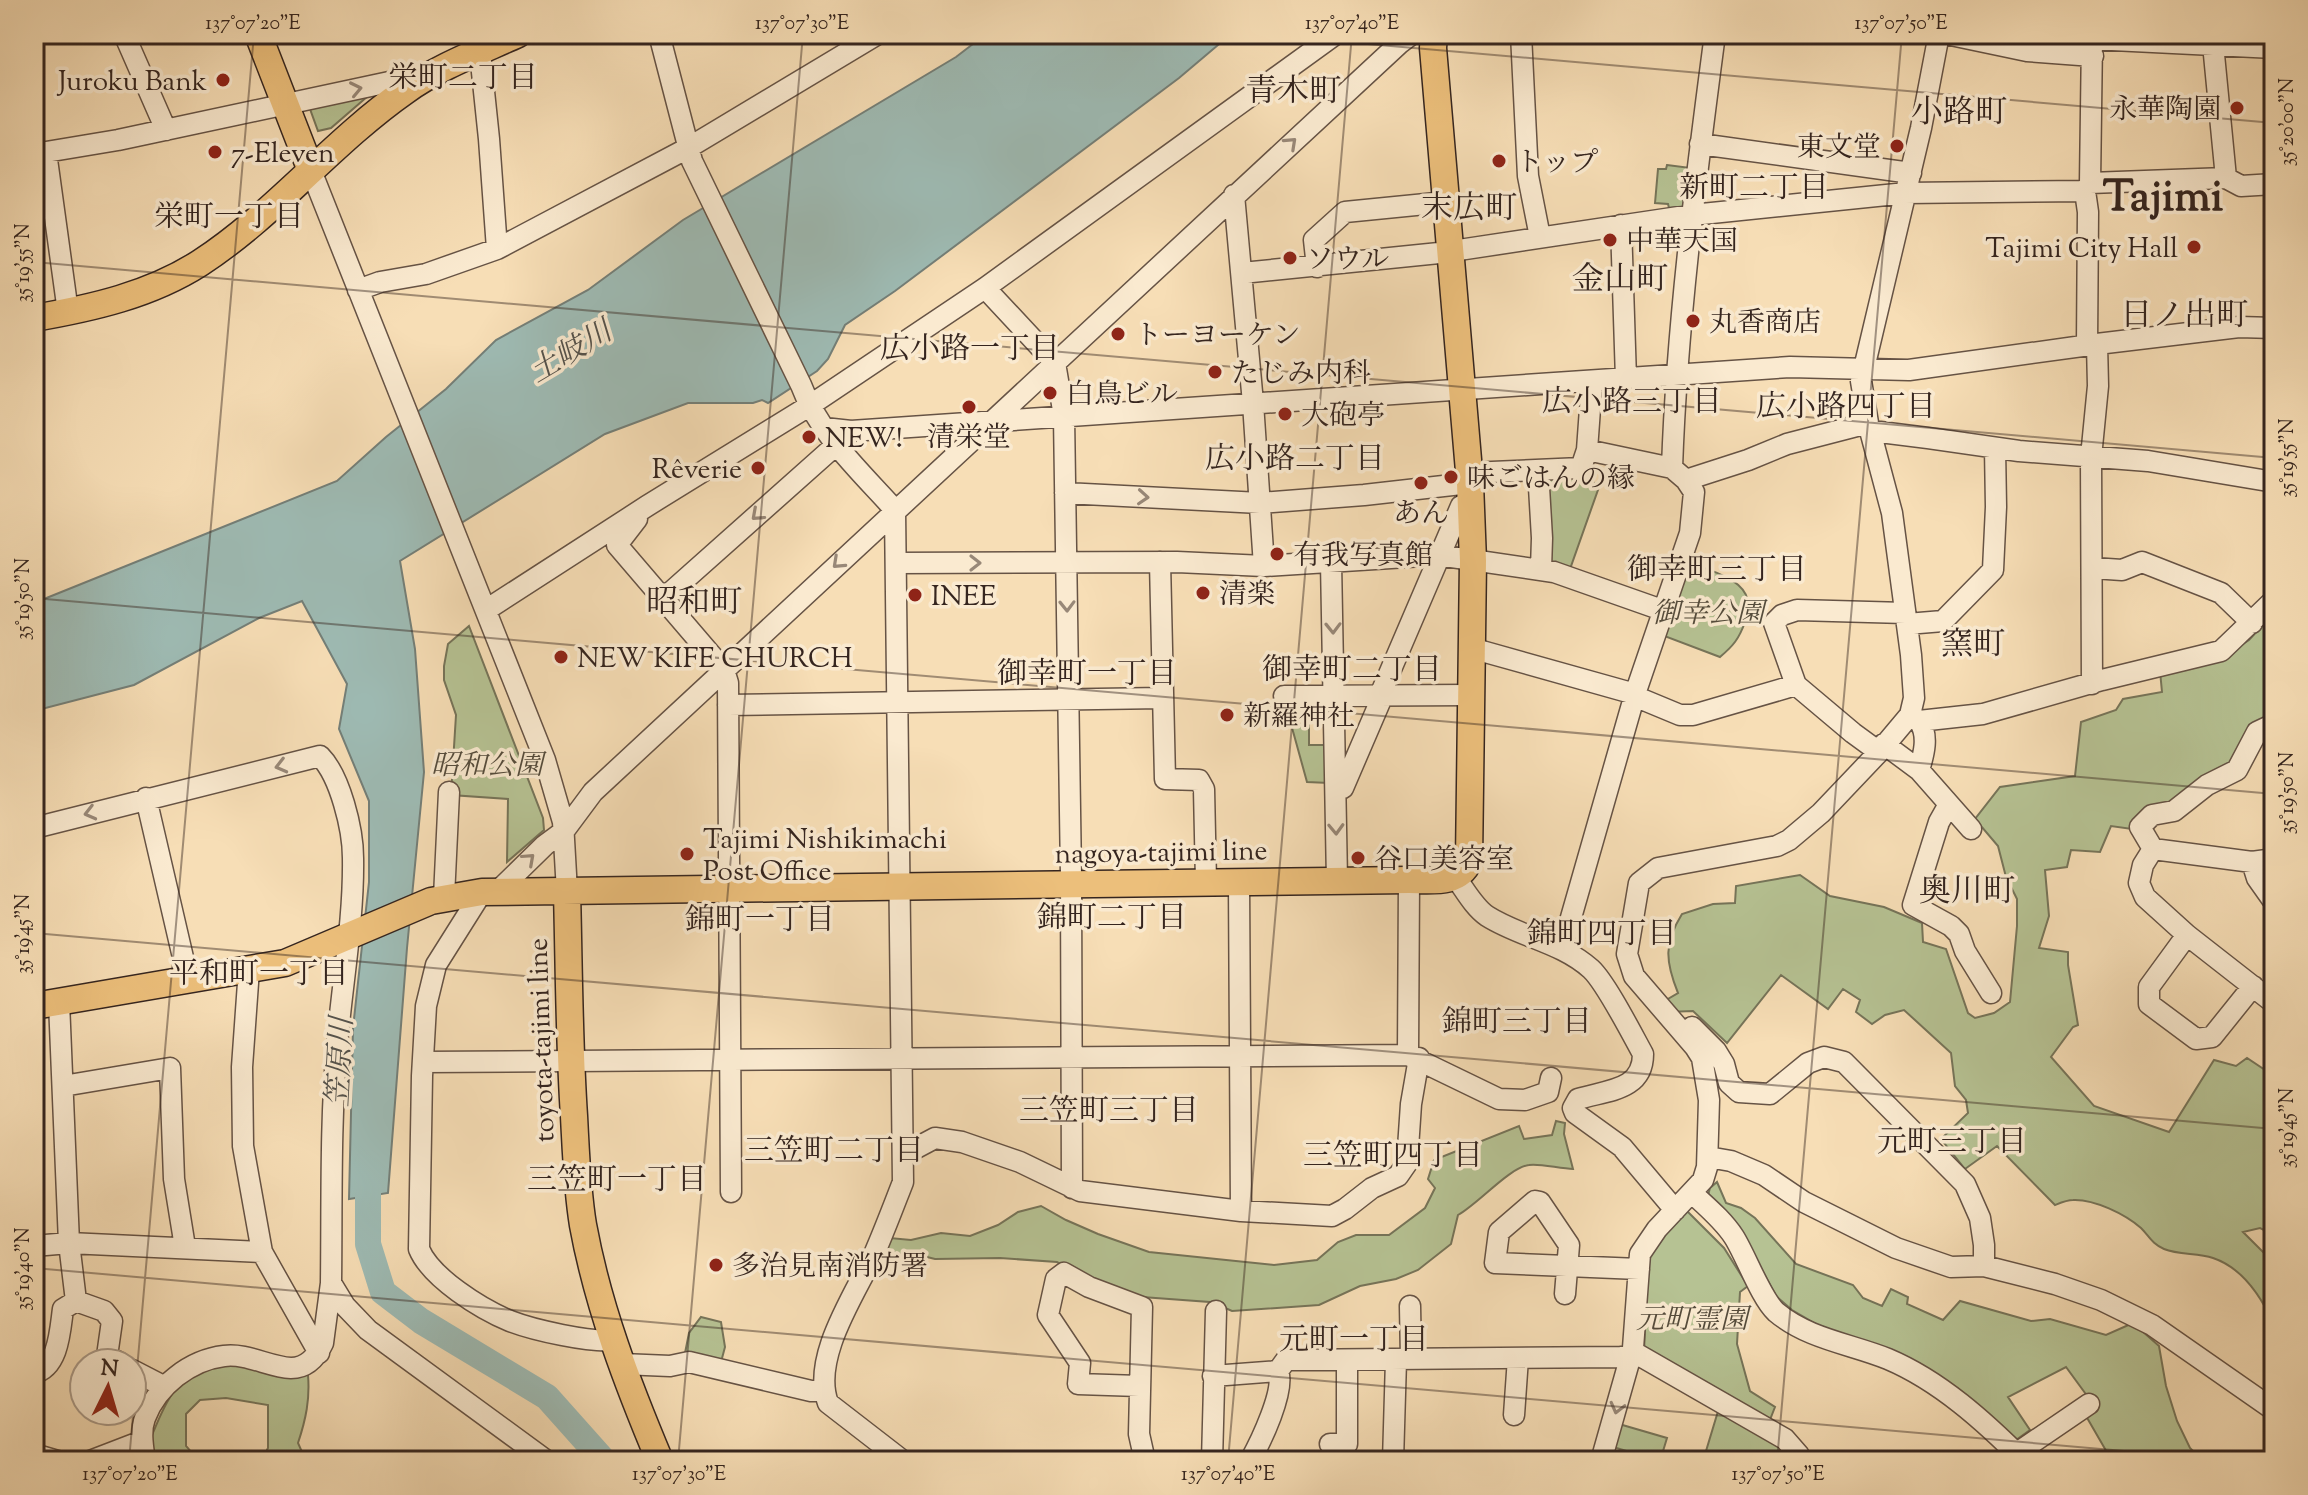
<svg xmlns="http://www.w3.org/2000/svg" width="2308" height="1495" font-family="'Sorts Mill Goudy','Noto Serif JP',serif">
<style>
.green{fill:#b6c293;stroke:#767459;stroke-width:2}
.water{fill:#9ebbb4;stroke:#747f78;stroke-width:2}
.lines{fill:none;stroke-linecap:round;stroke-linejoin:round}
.river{stroke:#9ebbb4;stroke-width:26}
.minor-casing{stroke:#665345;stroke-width:23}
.major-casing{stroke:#35251f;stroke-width:29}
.minor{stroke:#faead0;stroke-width:20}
.major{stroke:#ecbf7b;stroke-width:26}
.oneway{stroke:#988878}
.ticks{fill:none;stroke:#35251f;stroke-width:2;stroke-opacity:0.45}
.poi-dot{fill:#8f2418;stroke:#faead0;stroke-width:3}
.labels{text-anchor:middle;stroke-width:7;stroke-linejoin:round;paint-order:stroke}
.poi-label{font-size:28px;fill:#35251f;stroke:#faead0;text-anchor:start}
.park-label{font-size:28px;font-style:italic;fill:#554c3c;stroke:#faead0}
.street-label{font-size:28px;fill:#35251f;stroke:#faead0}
.neighbourhood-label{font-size:30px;fill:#35251f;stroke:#faead0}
.water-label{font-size:30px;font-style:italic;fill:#54524c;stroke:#faead0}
.quarter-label{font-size:32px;fill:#35251f;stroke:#faead0}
.town-label{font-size:44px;font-weight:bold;fill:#35251f;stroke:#faead0}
.neatline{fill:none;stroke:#35251f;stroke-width:3}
.ticks-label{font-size:20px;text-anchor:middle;fill:#35251f}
</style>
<rect width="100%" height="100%" fill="#f7deb6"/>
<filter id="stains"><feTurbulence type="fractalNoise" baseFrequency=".0025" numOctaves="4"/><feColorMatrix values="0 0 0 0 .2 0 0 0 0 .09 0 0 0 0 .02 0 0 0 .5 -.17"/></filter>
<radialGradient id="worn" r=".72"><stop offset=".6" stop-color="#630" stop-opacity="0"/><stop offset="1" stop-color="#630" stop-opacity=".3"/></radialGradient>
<path class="green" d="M368,96l-37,32 -13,3 -8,-22z
M1667,165l24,3 -4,38 -18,2 -1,-4 -13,-1 3,-34h8z
M1544,475h41l14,12 -29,82 -24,-5z
M1685,561c29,12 77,20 60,61 -6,17 -12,24 -25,35l-61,-23z
M2274,613v106l-47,48 -95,62 -21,-3 -11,26 -29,-2 -4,17 -22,3 4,46 -10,32 29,4v13l10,60 -5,2 -22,30 43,49 75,26 45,-72 22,6 11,-8 27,18v159l-14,-7 -17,4 25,25c1,23 6,45 6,68 -12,-27 -31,-57 -61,-67 -16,-5 -34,-3 -49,-9 -12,-5 -15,-13 -23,-21 -16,-14 -47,-29 -68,-28 -6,0 -13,3 -18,5l-58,-59 -32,23 -24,-30 27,-26 -2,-13 -11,-14 -4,-33 -47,-43 -19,5 -13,9 -16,-12 4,-12 -17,-11 -15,20 -47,-34 -54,68 -34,-32 -26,1 -6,-9 17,-10c-13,-32 -14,-50 4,-79l31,-10 22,-1 1,-17 64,-11 30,21 54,11 38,16 1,19 23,7 22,64 7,5 19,-5 16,-11 7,-76v-27l-11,-22 -8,-31 -23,-27 25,-32 75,-11 6,-54 35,-12 7,-11 39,-7 -2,-21 66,-16 23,-15z
M469,626l74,192 1,12 -37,32 1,-63 -57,-4 5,-80 -12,-35v-14l4,-22z
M1291,724h18v21h19l1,38 -22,-1z
M1556,1121l9,2 -1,11 9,35c-12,0 -34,-6 -44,-4 -19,2 -50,38 -71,50l-7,29 -33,26 -22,9 -36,7 -41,19 -87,6 -9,-4v-4l-81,-6 -47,-14 -38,-21 -57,-4 -65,1 -24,-6 -2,4 -23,-7 4,-12 21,2 30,-7 29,3 28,-11 20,-13 23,-6 25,14 32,14 51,18 125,13 43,-5 21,-18 18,-7h33l36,-27 10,-20 -7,-9 6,-19 85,-34 5,13 28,-4z
M1717,1182l9,21 15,5 14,10 41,46 57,21 10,13 19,8 9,-17 17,8 -1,7 36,16 17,-19 71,20 19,-2 56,16 27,-12 26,23 7,40 11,35 13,27 13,13h-91l-26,-45 10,-8 -30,-41 -58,30 22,33 -14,10 -224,-130 -16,-14 -23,-43 -46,-54 3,-11z
M1686,1210l38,38 24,38 -8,6 -3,52 13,47 25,16 -9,23 18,14 -6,17h-75l19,-63 -78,-45 4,-98z
M701,1317l20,5 4,25 -4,15 -36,-9 4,-20z
M235,1364l50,11h23c2,24 -2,44 -10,68l8,18h-45l7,-13v-43l-42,-7 -26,2 -14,14v32l13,15h-84l32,-13c12,-30 26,-74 62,-82 8,-2 17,-1 26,-2z
M1619,1424l48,14 -7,23 -47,-14z"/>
<path class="water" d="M986,34h245l-52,44 -284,213 -50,34 -17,34 -11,12 -49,32 -6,-3 -9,3h-65l-83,31 -205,127 15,88 9,123 -17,176 -19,245 -39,6 4,-171 16,-146v-81l-30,-72 8,-45 -45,-83 -43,17 -125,67 -100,26v-108l303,-122 49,-44 60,-48 50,-49 92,-50 95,-70 273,-163z"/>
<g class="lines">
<path class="river" d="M368,1163v81l15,48 38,29 126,76 57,64"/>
<g class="minor-casing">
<path id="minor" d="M124,34l42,96
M478,34l11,105 8,110
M659,34l33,127 109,224c18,49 59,86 94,125l8,672c-9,23 -18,47 -28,70 -19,41 -64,105 -47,151l75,58
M1521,34l7,142 12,61
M1946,34l81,17 66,5
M2212,34l14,144
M1700,144l211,29
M46,152l22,160
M34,154l84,-14 276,-59 28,-2
M310,168l235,592 18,62 4,70
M2090,183l136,-5 15,8 33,-2
M1234,195l19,208 11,163
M1621,225l5,154
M1317,267l-3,-27 31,-28 101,-10
M1242,273l197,-20 253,-38 214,-22 179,-2
M985,288l70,75 9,53 7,460 1,312
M358,290l22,-8 46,-8 71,-25 191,-101 190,-114
M2087,345l1,-133 -3,-21 5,-8 2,-144 182,9
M824,428l27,3 939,-64 119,3 188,-26 142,-17 35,1
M1871,433l9,-1 48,6 91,13 129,10 126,21
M1587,450l85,18
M1538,470l4,68 -1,31
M1469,473l112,-5 6,-18 5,-69
M1686,480l62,-20 39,-16 81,-21
M1065,493l195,10 104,-8 106,-12
M637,519l-20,26 107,125 4,13 3,509
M1160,562l5,217 34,1 5,9 2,93
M1331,562l6,319
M897,563l280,-1 87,4 174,-11 116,17 108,38
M2093,568l29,2 20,-8 79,31 31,30
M663,599l173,-154
M486,610l161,-104 162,-100 176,-118 351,-254
M1907,624l36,-3 50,-51 3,-63 -1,-59
M1471,648l164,46 4,4 41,17h13l103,-30 57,48 26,19
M2092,684l-1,-227 7,-71 -1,-42
M1796,685l-22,-62 8,-8 15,-5 108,3
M1380,695l81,-189
M1284,696l186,-1
M728,705l434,-7
M1910,715l9,6 64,-7 119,-34 119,-29 53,-51
M1919,721c10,14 5,33 0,49
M1884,744l35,26 52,59
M1343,788l40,-93
M146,798l42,181
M1948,806l-9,16 -26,83 38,21 8,8 6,17 26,42
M34,828l286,-72c20,20 33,73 33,102 1,62 -11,126 -16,187 -7,79 -5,159 -6,238l14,23 23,24 179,131
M2153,849l-10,16 -4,18 6,14 42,38 87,68
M2153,849l-13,-22 12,-12 22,-4 33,-26 30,-15 20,-38 17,-8
M2153,849l99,13 22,-3
M2252,862l5,16 17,24
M1456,878c9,12 18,29 31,38 33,21 74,26 104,53 15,14 41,65 52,85 0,37 -36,36 -65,45l-5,9 2,5 47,34 53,63
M1239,882l2,329
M498,891l47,-46 19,-14 29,-39 807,-749 12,-9
M482,892l-46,73 -10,41 -4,70 -3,173c12,29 62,60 91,72 23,9 81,22 104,19
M444,897l5,-105
M2187,935l-38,52v17l47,35 16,-2 41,-51
M1562,949l73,-255 55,-161 4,-41 -8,-12 -14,-12c5,-145 24,-290 43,-434
M249,969l-7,98 1,79 19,106 57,101
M1692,1027l24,24 8,13 5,19 10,9 31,2 38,-31 16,-6 20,5 121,122 15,34 4,27v21
M1408,1055l1,-175
M424,1062l984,-7 91,44 26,1 23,-8 3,-14
M63,1086l107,-18 4,111 11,68
M903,1155l32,-17 27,4 58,20 60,29 161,20 91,5 13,-7 27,-21 26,-12 9,-13 4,-59 8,-46
M1708,1157l23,4 33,14 40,27 92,46 55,19 33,-1 71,18 46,16 51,25 122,85
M1692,1193c15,14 31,27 42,44 12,19 27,61 42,75 32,27 75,32 112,47 52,22 97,63 136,102
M34,1246l35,-3 193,9
M1565,1294l4,-49 -29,-43 -5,-1 -36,31 -4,31 144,6
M76,1301l28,10 8,10 -5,35 13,7
M1410,1306l1,53
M622,1364l48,2 19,-4 122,29h12
M132,1370l31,16
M34,1373c25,-6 26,-43 29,-64l13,-8 -7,-58 -10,-241
M1213,1376l65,-5 8,-11 335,-3 16,-3 148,85 14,16
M1139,1386l-61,-2 2,-21 -32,-48 8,-36 8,-6 25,14 53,20 -3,127 6,27
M1514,1415l4,-57
M1330,1444h17v-84
M2017,1453l72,-49
M34,1454l24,7
M90,1461l52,-20
M145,1461c-2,-14 -5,-30 0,-43 12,-32 45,-58 79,-62 23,-3 45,11 67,12 16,0 26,-12 32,-25l8,-60
M1212,1461l4,-150
M1250,1461c10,-18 36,-71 28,-90
M1393,1461l3,-101
M1601,1461l32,-113 7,-94 17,-25 46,-49 4,-13 2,-67 -7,-42 -7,-11 -61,-71 -7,-22 12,-71 19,-15 119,-22 12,-6 32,-27 58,-61 31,-37 4,-17 -3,-43 -19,-142 -24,-90 -7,-42 60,-253 18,-94"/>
</g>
<g class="major-casing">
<path id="major" d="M258,34l52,134
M34,318c58,-10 116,-23 166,-55 74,-48 132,-121 205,-172 33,-24 76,-40 113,-57
M567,892c2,75 2,150 7,224 2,37 3,73 9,109 15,82 45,160 77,236
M34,1006l251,-43 146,-62 51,-9 927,-12c22,0 50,5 60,-19l4,-300 -3,-78 -37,-435 1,-14"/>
</g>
<use href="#minor" class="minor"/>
<use href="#major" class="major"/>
</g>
<defs><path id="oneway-chevron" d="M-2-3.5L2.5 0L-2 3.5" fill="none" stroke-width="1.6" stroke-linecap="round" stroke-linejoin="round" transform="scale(2)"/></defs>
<g class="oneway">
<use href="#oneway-chevron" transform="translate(356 89) rotate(-12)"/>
<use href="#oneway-chevron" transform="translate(1291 143) rotate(-43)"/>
<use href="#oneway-chevron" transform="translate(1143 497) rotate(4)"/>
<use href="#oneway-chevron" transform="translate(757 515) rotate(138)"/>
<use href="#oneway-chevron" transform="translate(838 563) rotate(137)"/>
<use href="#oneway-chevron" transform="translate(975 563)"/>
<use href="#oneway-chevron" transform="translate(1067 606) rotate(89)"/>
<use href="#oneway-chevron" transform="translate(1333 628) rotate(89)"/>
<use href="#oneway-chevron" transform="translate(281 766) rotate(166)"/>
<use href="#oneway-chevron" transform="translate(90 813) rotate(166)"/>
<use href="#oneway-chevron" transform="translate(1336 829) rotate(88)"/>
<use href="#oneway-chevron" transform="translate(529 859) rotate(-42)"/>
<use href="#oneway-chevron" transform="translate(1617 1408) rotate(104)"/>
</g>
<path class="ticks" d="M1254,34l1020,89M34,262l2240,196M34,598l2240,196M34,933l2240,196M34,1268l2205,193M129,1461l125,-1427M678,1461l125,-1427M1228,1461l124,-1427M1777,1461l125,-1427"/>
<g class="poi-dot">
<circle cx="223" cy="80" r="8"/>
<circle cx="2237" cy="108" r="8"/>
<circle cx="1897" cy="146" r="8"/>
<circle cx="215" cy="152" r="8"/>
<circle cx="1499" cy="161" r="8"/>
<circle cx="1610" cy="240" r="8"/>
<circle cx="2194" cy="247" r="8"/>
<circle cx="1290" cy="258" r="8"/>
<circle cx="1693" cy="321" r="8"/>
<circle cx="1118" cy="334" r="8"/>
<circle cx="1215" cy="372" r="8"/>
<circle cx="1050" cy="393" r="8"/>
<circle cx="969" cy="407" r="8"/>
<circle cx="1285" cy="414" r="8"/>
<circle cx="809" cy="437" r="8"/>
<circle cx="758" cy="468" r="8"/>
<circle cx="1451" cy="477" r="8"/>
<circle cx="1421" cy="483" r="8"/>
<circle cx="1277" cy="554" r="8"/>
<circle cx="1203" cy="593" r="8"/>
<circle cx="915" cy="595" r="8"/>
<circle cx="561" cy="657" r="8"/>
<circle cx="1227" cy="715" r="8"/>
<circle cx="687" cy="854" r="8"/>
<circle cx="1358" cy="858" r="8"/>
<circle cx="716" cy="1265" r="8"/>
</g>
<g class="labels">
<g class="poi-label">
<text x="207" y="90" text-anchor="end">Juroku Bank</text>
<text x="2221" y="118" text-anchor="end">永華陶園</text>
<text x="1881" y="156" text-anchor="end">東文堂</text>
<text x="231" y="162">7-Eleven</text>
<text x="1515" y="171">トップ</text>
<text x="1626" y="250">中華天国</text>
<text x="2178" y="257" text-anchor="end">Tajimi City Hall</text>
<text x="1306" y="268">ソウル</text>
<text x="1709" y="331">丸香商店</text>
<text x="1134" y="344">トーヨーケン</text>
<text x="1231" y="382">たじみ内科</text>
<text x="1066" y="403">白鳥ビル</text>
<text x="1301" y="424">大砲亭</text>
<text x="969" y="446" text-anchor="middle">清栄堂</text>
<text x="825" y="447">NEW!</text>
<text x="742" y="478" text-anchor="end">Rêverie</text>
<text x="1467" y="487">味ごはんの縁</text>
<text x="1421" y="522" text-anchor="middle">あん</text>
<text x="1293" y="564">有我写真館</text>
<text x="1219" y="603">清楽</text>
<text x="931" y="605">INEE</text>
<text x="577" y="667">NEW KIFE CHURCH</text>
<text x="1243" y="725">新羅神社</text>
<text x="703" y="848">Tajimi Nishikimachi<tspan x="703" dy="32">Post Office</tspan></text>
<text x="1374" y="868">谷口美容室</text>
<text x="732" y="1275">多治見南消防署</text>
</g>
<g class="park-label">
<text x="1708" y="622">御幸公園</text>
<text x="487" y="774">昭和公園</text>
<text x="1692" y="1328">元町霊園</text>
</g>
<g class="street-label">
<text transform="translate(1161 851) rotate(-1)" y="10">nagoya-tajimi line</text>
<text transform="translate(540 1040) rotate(-92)" y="10">toyota-tajimi line</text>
</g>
<g class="neighbourhood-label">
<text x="463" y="87">栄町二丁目</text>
<text x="1754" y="197">新町二丁目</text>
<text x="229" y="226">栄町一丁目</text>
<text x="970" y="358">広小路一丁目</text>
<text x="1632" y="411">広小路三丁目</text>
<text x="1846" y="416">広小路四丁目</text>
<text x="1295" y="468">広小路二丁目</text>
<text x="1717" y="579">御幸町三丁目</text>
<text x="1352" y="679">御幸町二丁目</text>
<text x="1087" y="683">御幸町一丁目</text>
<text x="1112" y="927">錦町二丁目</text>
<text x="760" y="929">錦町一丁目</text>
<text x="1602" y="943">錦町四丁目</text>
<text x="259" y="983">平和町一丁目</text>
<text x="1517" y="1031">錦町三丁目</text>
<text x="1109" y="1120">三笠町三丁目</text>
<text x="1952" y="1151">元町三丁目</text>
<text x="834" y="1160">三笠町二丁目</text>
<text x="1393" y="1165">三笠町四丁目</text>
<text x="617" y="1189">三笠町一丁目</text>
<text x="1354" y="1349">元町一丁目</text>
</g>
<g class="water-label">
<text transform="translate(570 351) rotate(-31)" y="10">土岐川</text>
<text transform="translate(339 1062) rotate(-87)" y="10">笠原川</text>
</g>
<g class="quarter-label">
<text x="1293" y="101">青木町</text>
<text x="1959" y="122">小路町</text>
<text x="1469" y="218">末広町</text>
<text x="1620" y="289">金山町</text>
<text x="2184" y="325">日ノ出町</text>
<text x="694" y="612">昭和町</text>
<text x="1973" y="654">窯町</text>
<text x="1967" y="901">奥川町</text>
</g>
<g class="town-label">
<text x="2163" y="210">Tajimi</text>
</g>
</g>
<rect width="2308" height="1495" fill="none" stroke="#f7deb6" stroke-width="88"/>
<g transform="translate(108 1387) rotate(5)"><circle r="38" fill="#faead0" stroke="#ab9b89" stroke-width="2"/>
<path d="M0-6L14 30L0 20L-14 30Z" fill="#8f2418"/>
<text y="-12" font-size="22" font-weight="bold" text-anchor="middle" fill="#35251f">N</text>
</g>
<rect x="44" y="44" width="2220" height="1407" class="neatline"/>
<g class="ticks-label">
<text x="253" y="29">137°07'20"E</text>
<text x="802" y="29">137°07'30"E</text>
<text x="1352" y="29">137°07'40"E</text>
<text x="1901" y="29">137°07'50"E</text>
<text transform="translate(2286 122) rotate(-90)" y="7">35°20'00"N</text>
<text transform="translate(22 263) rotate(-90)" y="7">35°19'55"N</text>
<text transform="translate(2286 458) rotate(-90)" y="7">35°19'55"N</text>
<text transform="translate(22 599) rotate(-90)" y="7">35°19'50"N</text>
<text transform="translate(2286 793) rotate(-90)" y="7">35°19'50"N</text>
<text transform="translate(22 934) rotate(-90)" y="7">35°19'45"N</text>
<text transform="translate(2286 1128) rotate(-90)" y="7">35°19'45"N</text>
<text transform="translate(22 1269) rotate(-90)" y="7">35°19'40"N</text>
<text x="130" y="1480">137°07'20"E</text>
<text x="679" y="1480">137°07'30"E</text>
<text x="1228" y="1480">137°07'40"E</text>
<text x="1778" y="1480">137°07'50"E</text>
</g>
<rect width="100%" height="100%" filter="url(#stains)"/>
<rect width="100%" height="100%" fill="url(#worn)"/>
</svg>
